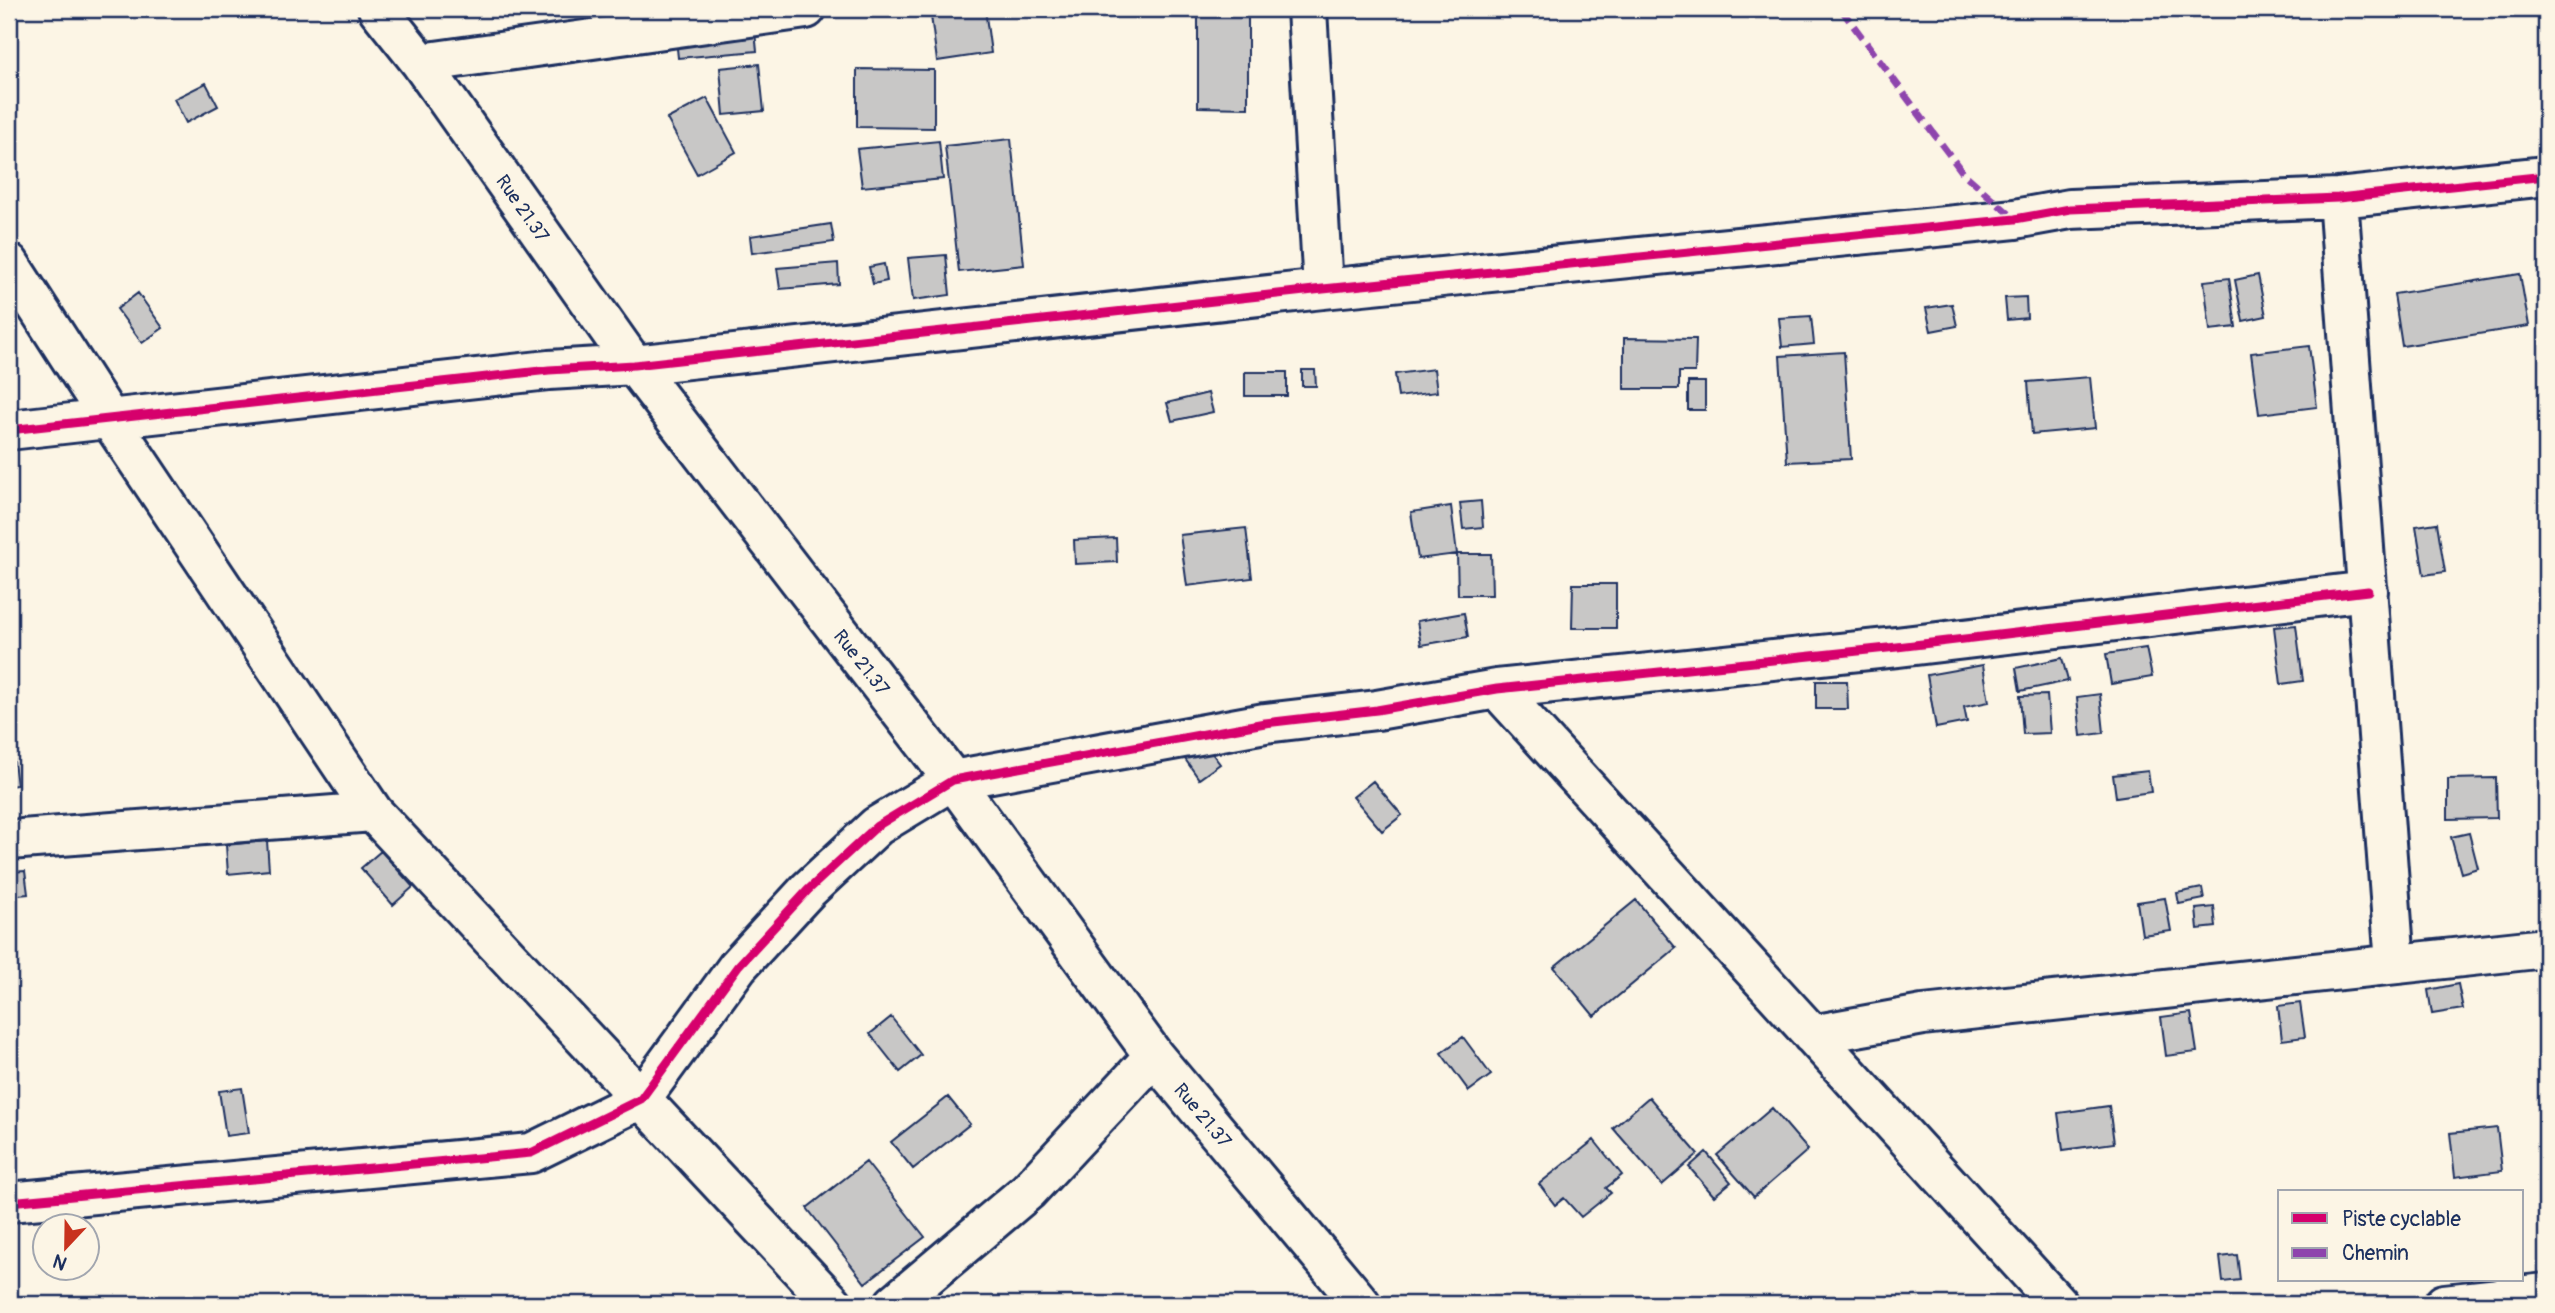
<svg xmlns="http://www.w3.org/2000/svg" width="2555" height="1313" font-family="Pangolin,sans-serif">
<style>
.building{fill:#c8c7c6;stroke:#1b2f5e;stroke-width:2}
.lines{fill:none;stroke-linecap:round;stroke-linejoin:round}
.minor-casing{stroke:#1b2f5e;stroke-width:44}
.minor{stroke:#fcf5e5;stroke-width:38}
.quiet{stroke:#8e44ad;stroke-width:7;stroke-dasharray:14 7;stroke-linecap:butt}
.cycleway-casing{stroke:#fcf5e5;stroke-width:13}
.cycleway{stroke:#d6006c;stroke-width:9}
.labels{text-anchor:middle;stroke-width:6;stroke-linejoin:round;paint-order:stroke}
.street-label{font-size:19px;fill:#1b2f5e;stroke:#fcf5e5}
</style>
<rect width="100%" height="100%" fill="#fcf5e5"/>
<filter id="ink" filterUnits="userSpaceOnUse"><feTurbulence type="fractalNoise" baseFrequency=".0143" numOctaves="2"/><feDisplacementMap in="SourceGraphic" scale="14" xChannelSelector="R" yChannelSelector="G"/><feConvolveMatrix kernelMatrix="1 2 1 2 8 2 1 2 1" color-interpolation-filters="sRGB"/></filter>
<g filter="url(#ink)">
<path class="building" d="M985,9l6,44 -54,8 -6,-45z
M1198,9h50v99l-50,-1z
M754,22l3,29 -79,7 -3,-29z
M759,64l5,47 -40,4 -4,-47z
M857,69l77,1v58l-77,-1z
M206,83l12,23 -32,17 -12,-24z
M707,98l29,54 -39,22 -30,-55z
M1011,139l13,126 -65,7 -14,-126z
M939,141l4,38 -81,8 -5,-38z
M831,224l3,18 -82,11 -2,-17z
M946,255l4,40 -37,5 -5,-42z
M838,263l1,21 -59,5 -3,-21z
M884,264l3,17 -14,3 -4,-17z
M2520,274l9,52 -127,20 -8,-52z
M2258,275l8,41 -23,5 -8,-41z
M2229,278l7,49 -26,3 -6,-49z
M138,293l25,35 -21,15 -25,-34z
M2026,297l1,21 -20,2 -2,-22z
M1952,304l5,22 -26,5 -5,-23z
M1811,316l3,28 -32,3 -3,-29z
M1624,338l72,1 -1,33h-16v17h-55z
M2309,346l8,61 -58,7 -8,-61z
M1844,352l7,107 -64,3 -7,-106z
M1434,369l3,23 -39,5 -3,-23z
M1302,370h13l1,16h-14z
M1245,372h42v24h-42z
M2090,377l5,51 -63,6 -4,-52z
M1688,382h17v28h-17z
M1208,393l5,19 -41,9 -5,-18z
M1481,501l2,26 -20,2 -3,-26z
M1451,506l6,48 -39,5 -7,-47z
M2437,523l8,49 -21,3 -8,-49z
M1246,528l6,50 -65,8 -7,-51z
M1116,538l1,24 -42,2 -1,-24z
M1457,554h34l1,41h-34z
M1573,584h43v44h-44z
M1464,613l4,24 -47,8 -4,-24z
M2296,625l7,56 -22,3 -7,-57z
M2146,648l6,29 -41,7 -5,-30z
M2062,658l6,23 -48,10 -4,-23z
M1983,665l6,37 -25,5 3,15 -31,6 -9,-53z
M1816,681h31l1,28h-32z
M2100,694l4,39 -23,3 -4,-39z
M2047,695l3,38 -27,1 -3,-38z
M9,738h2l6,47 -8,1z
M1205,744l15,20 -21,15 -14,-20z
M2148,771l3,21 -35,5 -3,-22z
M2496,778l1,40 -49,1v-40z
M1373,781l29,34 -20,16 -29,-34z
M2469,833l9,35 -17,5 -10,-36z
M267,841l2,29 -41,4 -2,-29z
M381,851l32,36 -20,18 -32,-37z
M25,871l3,23 -19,2v-24z
M2202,888l2,11 -25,5 -2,-11z
M2165,898l6,33 -29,4 -5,-33z
M1636,900l40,48 -82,68 -40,-49z
M2214,907l2,20 -18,2 -2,-20z
M2458,984l5,25 -31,5 -4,-24z
M2300,1003l5,34 -23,3 -4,-34z
M2191,1013l6,39 -31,4 -5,-39z
M891,1017l30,38 -21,17 -30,-38z
M1463,1037l28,38 -22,16 -28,-38z
M242,1088l7,45 -23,3 -7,-45z
M948,1097l22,27 -57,45 -22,-27z
M1649,1097l49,57 -36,31 -49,-57z
M2109,1106l5,37 -51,7 -5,-37z
M1772,1108l36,42 -54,47 -37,-42z
M2497,1128l5,43 -47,6 -5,-44z
M1594,1140l28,35 -16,13 5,5 -30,24 -17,-19 -9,7 -16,-21z
M1706,1152l25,30 -17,14 -25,-29z
M866,1162l59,75 -60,46 -58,-75z
M2237,1255l3,25 -17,2 -3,-25z"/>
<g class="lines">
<g class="minor-casing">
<path id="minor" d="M378,9l43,54 213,302 319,415 201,276 207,248
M1307,9l16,280
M421,63l385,-54
M2338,198l57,766
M9,263l100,155 264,394 460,492
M9,430l540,-60 85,-5 689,-76 692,-70 55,-10 268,-11 208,-22
M1497,689l561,615
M9,840l364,-28
M1812,1035l111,-20 623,-67
M9,1202l522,-49 110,-54 97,-133 70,-76 69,-64 76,-46 312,-57 112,-13 120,-21 400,-42 471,-56
M894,1304l134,-113 126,-135
M2444,1304l102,-11"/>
</g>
<use href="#minor" class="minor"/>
<path class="quiet" d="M1841,9l122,164 52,46"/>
<g class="cycleway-casing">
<path id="cycleway" d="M9,430l540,-60 85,-5 689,-76 692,-70 55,-10 268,-11 208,-22
M9,1202l522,-49 110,-54 97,-133 70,-76 69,-64 76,-46 312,-57 112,-13 120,-21 400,-42 471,-56"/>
</g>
<use href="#cycleway" class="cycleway"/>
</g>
</g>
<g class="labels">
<g class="street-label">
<text transform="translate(523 208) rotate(55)" y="7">Rue 21.37</text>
<text transform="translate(862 662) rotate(52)" y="7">Rue 21.37</text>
<text transform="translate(1203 1115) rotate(50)" y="7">Rue 21.37</text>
</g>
</g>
<rect width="2555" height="1313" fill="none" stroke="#fcf5e5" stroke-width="35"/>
<rect x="18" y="18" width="2520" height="1278" fill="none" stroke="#1b2f5e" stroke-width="2.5" filter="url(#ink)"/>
<rect x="2278" y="1190" width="245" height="91" fill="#fcf5e5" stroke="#a2a6af" stroke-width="2"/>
<rect x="2292" y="1213" width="35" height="10" fill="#d6006c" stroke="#a2a6af" stroke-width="2"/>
<text x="2342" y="1226" font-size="21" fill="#1b2f5e">Piste cyclable</text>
<rect x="2292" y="1248" width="35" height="10" fill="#8e44ad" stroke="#a2a6af" stroke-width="2"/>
<text x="2342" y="1260" font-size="21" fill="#1b2f5e">Chemin</text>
<g transform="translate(66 1247) rotate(202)"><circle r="33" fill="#fcf5e5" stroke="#a2a6af" stroke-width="2"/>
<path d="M0-5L12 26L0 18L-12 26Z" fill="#c8321e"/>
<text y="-10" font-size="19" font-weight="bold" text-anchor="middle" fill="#1b2f5e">N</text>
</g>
</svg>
